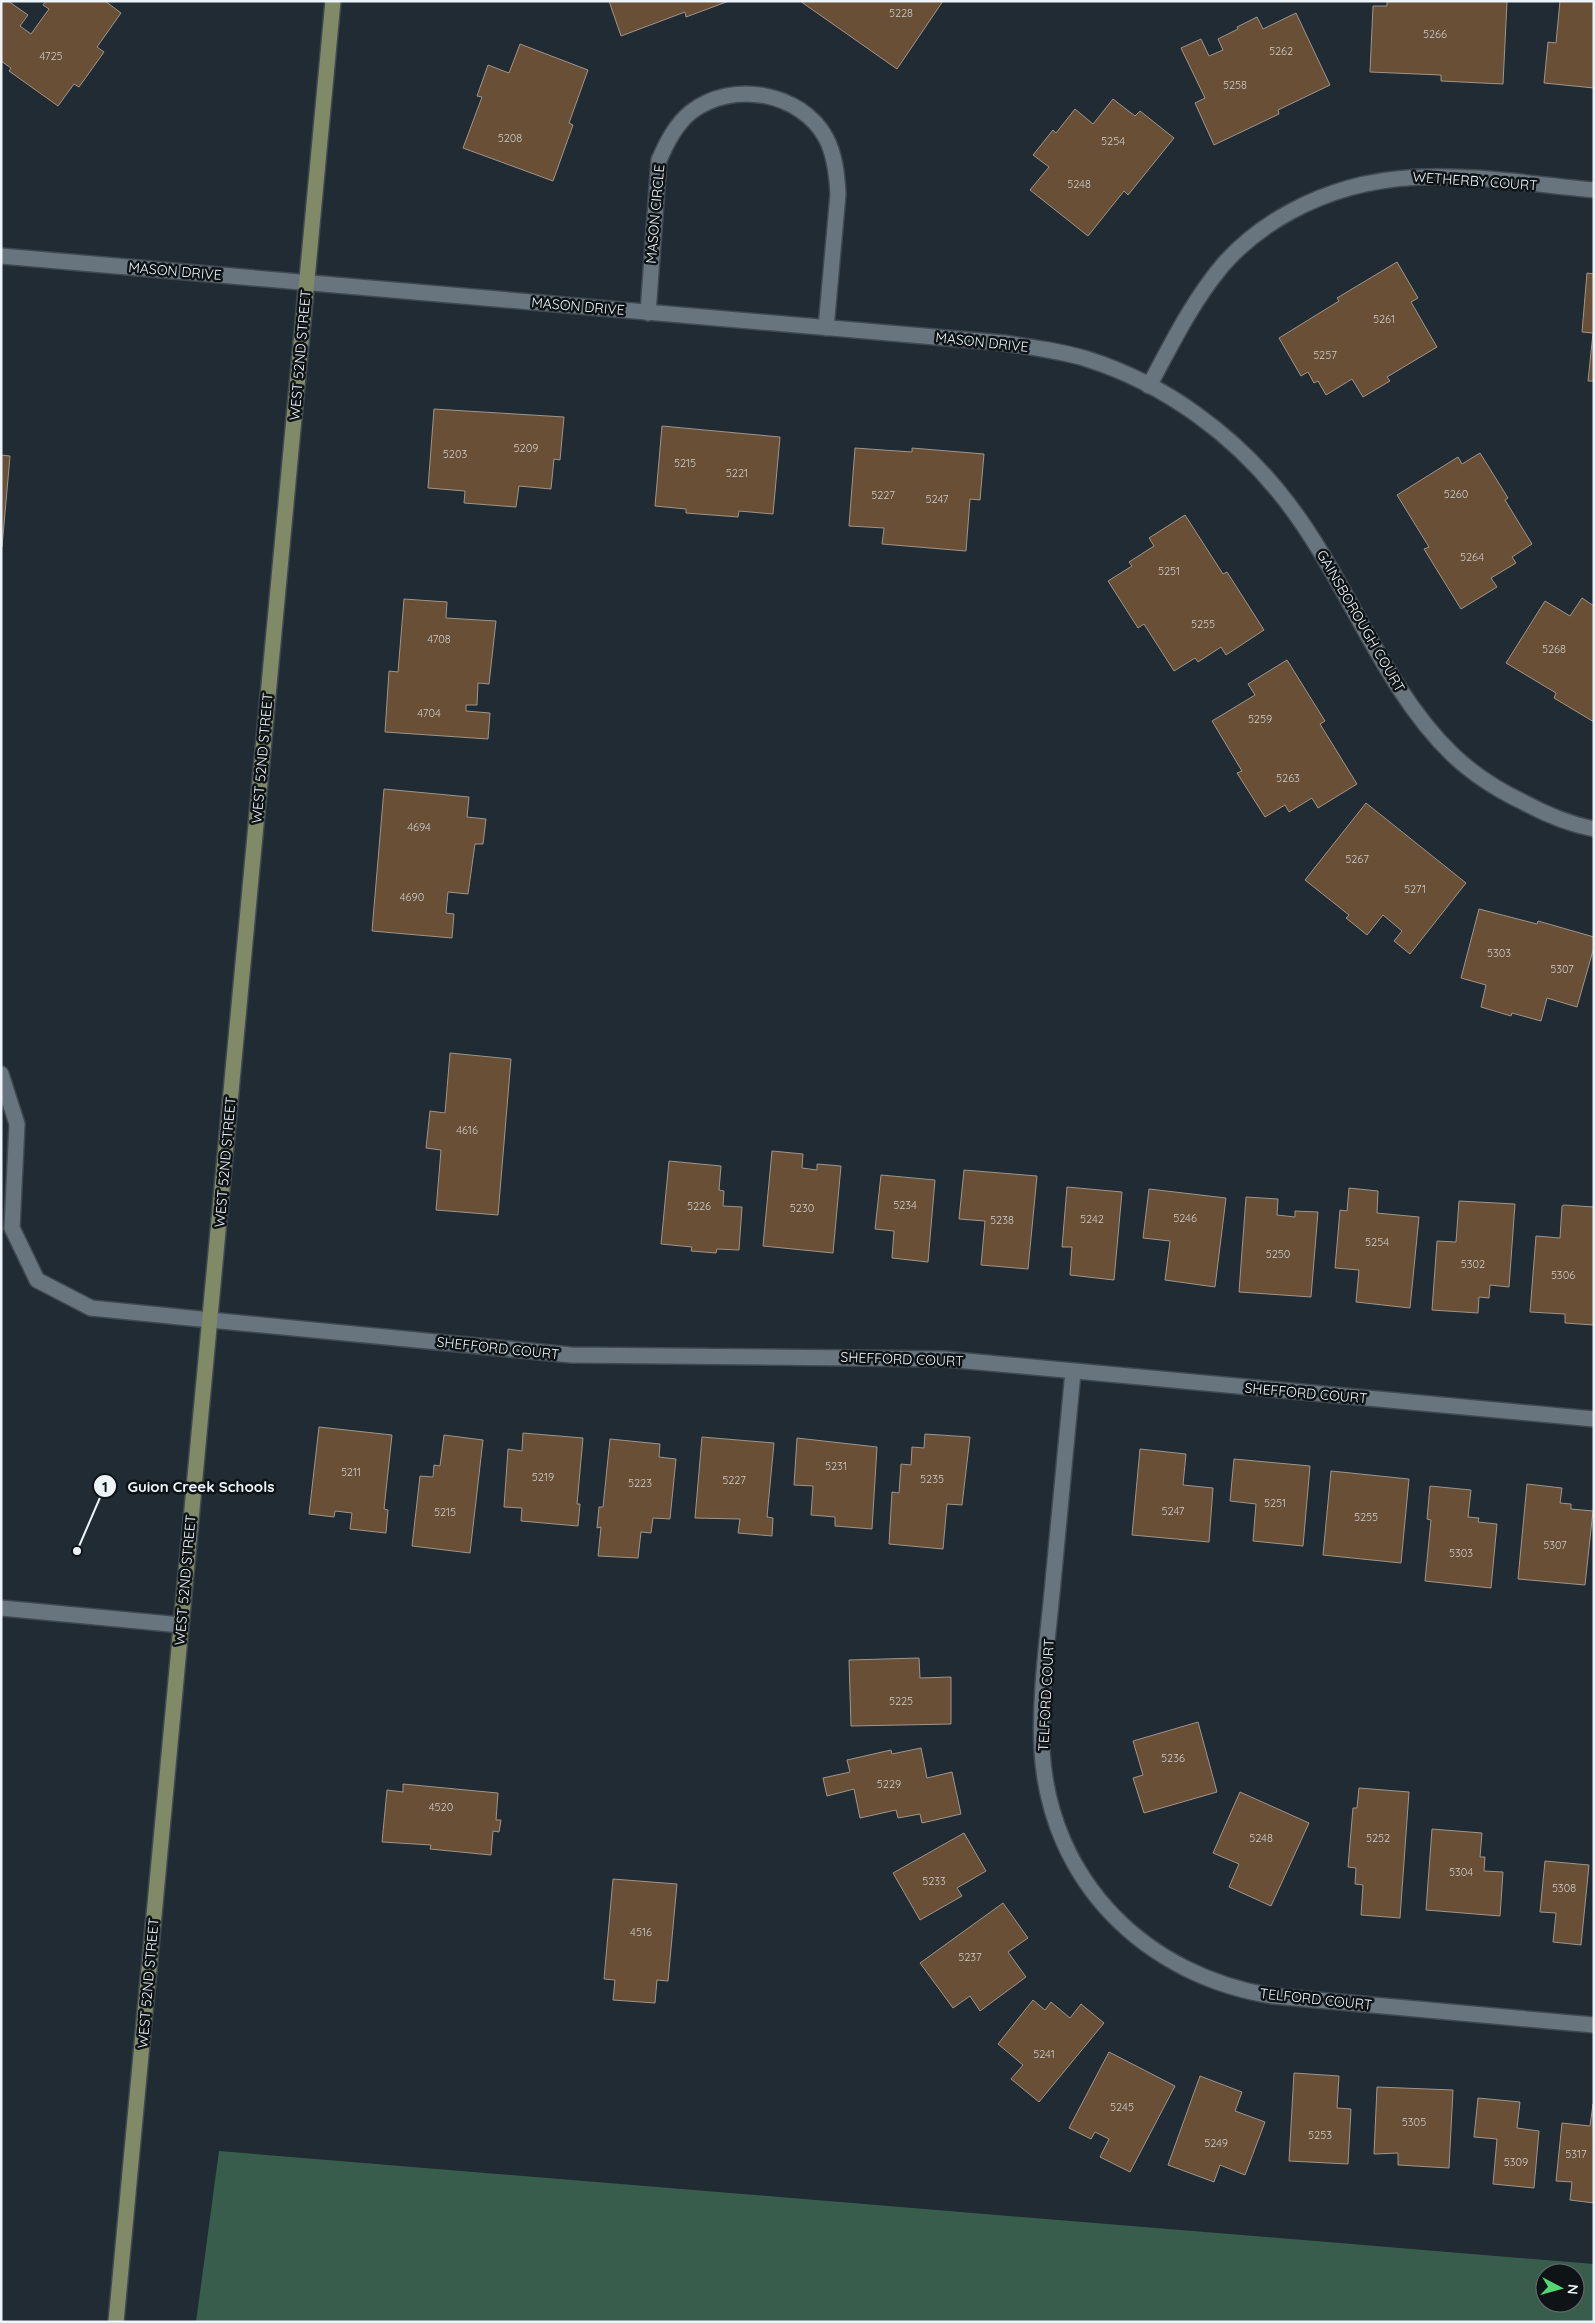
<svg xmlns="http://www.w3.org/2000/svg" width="1595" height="2323" font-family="Quicksand,sans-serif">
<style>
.forest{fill:#395d4c;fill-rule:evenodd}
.building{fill:#684f36;stroke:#a0958a}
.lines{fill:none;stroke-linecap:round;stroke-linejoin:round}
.lane-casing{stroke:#404951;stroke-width:18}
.street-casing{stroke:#404951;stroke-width:18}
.secondary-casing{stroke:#404951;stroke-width:18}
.lane{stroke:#68757e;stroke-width:15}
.street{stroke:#68757e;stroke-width:15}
.secondary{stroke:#808a67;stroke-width:15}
.labels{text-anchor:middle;stroke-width:5;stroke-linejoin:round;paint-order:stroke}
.number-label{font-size:11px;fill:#cccbc9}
.street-label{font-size:14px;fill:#edf4fa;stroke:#0e1316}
.leader{fill:none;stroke:#edf4fa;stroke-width:2}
.callout-dot{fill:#edf4fa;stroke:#0e1316;stroke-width:2}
.mark-label{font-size:15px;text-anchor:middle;font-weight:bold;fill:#111}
.callout-label{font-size:15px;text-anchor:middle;font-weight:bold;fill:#edf4fa;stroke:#0e1316;stroke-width:5;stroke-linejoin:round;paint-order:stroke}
</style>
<rect width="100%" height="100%" fill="#202b33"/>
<path class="forest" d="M219,2151l1375,113v58h-1398zM1545,2273h30v30h-30z"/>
<path class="building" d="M1,1h7l20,14 -8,11 11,8 18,-25 -6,-4 3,-4h59l16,12 -24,34 7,5 -25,35 -5,-3 -16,22 -49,-35 2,-3 -10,-7z
M609,1h120l-43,16 -1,-5 -64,24z
M800,1h143l-46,68z
M1387,1h120l-4,83 -62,-3v-6l-71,-3 3,-66h14z
M1560,1h34v87l-50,-5 4,-41 8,1z
M1296,13l34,72 -52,25 1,4 -65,31 -19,-42 10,-5 -24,-50 20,-9 8,17 14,-6 -5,-11 20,-10 -1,-2 20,-10 6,12z
M520,44l68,26 -19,53 4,2 -20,56 -90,-33 19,-51 -5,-1 11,-31 21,8z
M1113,99l22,17 5,-5 34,27 -46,57 -4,-4 -36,45 -58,-46 19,-23 -16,-12 20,-25 3,3 19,-24 18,15z
M1397,262l21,36 -7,4 26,45 -50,30 3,4 -27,16 -11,-18 -26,16 -8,-14 -4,2 -6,-11 -7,4 -22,-38 60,-37 -2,-3z
M1587,273l7,1v107h-6l5,-48 -11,-1z
M434,409l130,8 -4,43 -6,-1 -3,30 -32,-3 -3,21 -52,-4 1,-12 -37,-3z
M662,426l118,11 -7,77 -34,-3 -1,6 -52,-4v-4l-31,-3z
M855,448l57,4v-4l72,6 -4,46 -10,-1 -4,52 -84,-7 2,-16 -35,-2z
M1480,453l28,45 -3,2 27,44 -20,13 4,6 -25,15 6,9 -36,22 -37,-60 5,-2 -32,-52 61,-38 4,7z
M1,455l9,1 -8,91h-1z
M1185,515l38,59 4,-2 37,58 -38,25 -5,-8 -23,15 -3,-4 -21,13 -30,-47 -6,4 -30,-47 24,-15 -3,-4 25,-16 -5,-8z
M1582,598l12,8v116l-40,-24 2,-5 -50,-30 39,-62 25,15z
M404,599l43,3 -1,16 50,3 -7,63 -11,-1 -1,22h-11v6l24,2 -2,26 -103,-7 4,-61 9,1z
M1287,660l38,61 -5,3 37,60 -39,24 -6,-10 -23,14 -4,-7 -20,12 -28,-44 5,-2 -30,-50 43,-26 -7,-11z
M384,789l85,8 -2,20 19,2 -3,25h-8l-7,50 -20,-2 -2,21 8,1 -2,24 -80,-7z
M1366,803l100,80 -56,71 -16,-13 8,-10 -19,-16 -16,20 -21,-17 3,-3 -44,-35z
M1479,909l58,15 1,-3 56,16v10l-17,60 -30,-9 -6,23 -29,-8 -1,3 -30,-9 5,-22 -25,-7z
M450,1053l61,6 -13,156 -62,-5 5,-60 -15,-2 4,-37 15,2z
M772,1151l31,3 -1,14 15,2v-6l24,2 -8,87 -70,-7z
M669,1161l52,5 -2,24 5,1 -1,15 19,1 -3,43 -22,-1 -1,4 -25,-2 1,-4 -31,-3z
M964,1170l73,6 -9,93 -47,-4 4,-44 -26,-2z
M881,1175l54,5 -7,82 -36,-4 2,-27 -19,-2z
M1067,1187l55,5 -8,88 -44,-5 2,-28h-10z
M1349,1188l29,3 -1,22 42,4 -9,91 -54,-6 3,-32 -24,-2 5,-58 7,1z
M1149,1189l77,9 -11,89 -50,-7 5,-39 -27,-3z
M1246,1197l32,2 -1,16 18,2v-6l23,1 -7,85 -72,-5z
M1459,1201l56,3 -6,83 -19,-2 -1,13 -10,-1 -1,16 -46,-3 5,-69 19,1z
M1564,1205l30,2v118l-29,-2v-9l-35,-2 6,-76 24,2 2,-32z
M319,1427l73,8 -8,74 4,1 -2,23 -36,-4 2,-16 -17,-2 -1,6 -25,-3z
M523,1433l60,5 -6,66h3l-2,22 -57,-5 1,-13 -18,-1 4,-58 14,2z
M925,1434l45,3 -8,68 -15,-1 -4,45 -54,-5 3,-52 7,1 2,-29 10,1 1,-18 12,1z
M444,1435l39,5 -13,113 -58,-7 8,-70 13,1 1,-12 6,1z
M702,1437l72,6 -7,74 6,1 -1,18 -34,-3 2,-14 -45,-1z
M797,1438l80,9 -5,82 -37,-3v-9l-24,-2 2,-29 -19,-1z
M610,1439l50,5 -1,13 17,2 -6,60 -17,-1 -2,15 -10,-1 -3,26 -40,-2 3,-29 -4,1 2,-21h4z
M1140,1449l46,5 -3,31 30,3 -4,54 -77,-7z
M1234,1459l76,7 -7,80 -50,-5 3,-37 -26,-3z
M1331,1471l78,8 -8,84 -78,-8z
M1527,1484l35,4 -2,15 11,1v5l22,2 -8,74 -67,-6z
M1430,1486l41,4 -3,27 11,1 -1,4 19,2 -6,64 -66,-7 6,-61 -4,-1z
M919,1658l1,20 31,-1v47l-100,2 -2,-66z
M1198,1722l19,70 -73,21 -11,-35 10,-3 -10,-34z
M921,1748l6,30 25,-6 9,42 -39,9 -2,-9 -22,4 -2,-8 -36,8 -6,-29 -27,7 -4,-18 27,-6 -3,-12 44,-10 1,4z
M403,1784l95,9 -2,27h5l-2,12 -6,-1 -2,24 -61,-6 1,-4 -49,-3 5,-52 16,2z
M1359,1788l50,4 -9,126 -39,-3 2,-30 -8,-1 1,-16 -8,-1 5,-59h4z
M1240,1792l69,31 -38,83 -42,-19 10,-23 -26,-11z
M1432,1829l50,4 -2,24h5l-1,14 19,1 -3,44 -74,-6z
M964,1833l22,38 -29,17 5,8 -42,24 -27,-47z
M1545,1861l44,4 -8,80 -28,-3 3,-29 -16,-1z
M613,1879l64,5 -9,97 -11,-1 -2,23 -42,-3 2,-20 -11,-1z
M1003,1903l25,35 -20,14 18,25 -46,34 -10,-15 -17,12 -33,-45z
M1033,2000l12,10 6,-8 19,16 11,-14 23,19 -65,79 -28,-23 12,-14 -25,-21z
M1109,2052l66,34 -45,86 -30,-15 9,-18 -14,-7 -4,7 -22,-11z
M1294,2073l45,3 -2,32 14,1 -3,55 -59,-3z
M1200,2076l42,16 -7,19 30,11 -20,53 -25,-10 -6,17 -46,-17z
M1377,2087l76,3 -4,78 -51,-3v-12l-24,1z
M1478,2098l42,4 -3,26 22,3 -5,57 -41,-4 4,-45 -23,-2z
M1593,2104l1,99 -24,-3 2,-18 -16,-1 6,-58 28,3z"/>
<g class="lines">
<g class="lane-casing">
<path id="lane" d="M1,1074l16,50 -5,104 25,52 54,28 119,12
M1,1608l180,17"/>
</g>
<g class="street-casing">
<path id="street" d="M1,256l1003,87c28,4 56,8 83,16 79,25 149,77 199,142 61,78 96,186 167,254 20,19 45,35 70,47 22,12 46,22 71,27
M648,313l11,-153c8,-18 17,-36 32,-48 41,-32 110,-20 135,26 9,17 11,37 12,56l-12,134
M1149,386c22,-41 43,-84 73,-120 19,-22 42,-40 68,-54 99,-55 197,-32 304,-22
M210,1320l361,35 374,4 649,60
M1073,1372c-7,70 -13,140 -20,210 -5,56 -14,113 -11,169 8,131 104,225 231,245l321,29"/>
</g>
<g class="secondary-casing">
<path id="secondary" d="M116,2322l217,-2321"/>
</g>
<use href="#lane" class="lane"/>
<use href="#street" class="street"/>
<use href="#secondary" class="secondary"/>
</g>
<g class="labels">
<g class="number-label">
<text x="901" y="17">5228</text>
<text x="1435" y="38">5266</text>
<text x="1281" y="55">5262</text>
<text x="51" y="60">4725</text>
<text x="1235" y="89">5258</text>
<text x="510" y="142">5208</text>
<text x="1113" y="145">5254</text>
<text x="1079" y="188">5248</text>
<text x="1384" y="323">5261</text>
<text x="1325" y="359">5257</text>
<text x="526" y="452">5209</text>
<text x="455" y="458">5203</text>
<text x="685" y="467">5215</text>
<text x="737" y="477">5221</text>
<text x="1456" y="498">5260</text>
<text x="883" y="499">5227</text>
<text x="937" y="503">5247</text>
<text x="1472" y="561">5264</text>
<text x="1169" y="575">5251</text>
<text x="1203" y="628">5255</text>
<text x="439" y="643">4708</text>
<text x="1554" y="653">5268</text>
<text x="429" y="717">4704</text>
<text x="1260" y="723">5259</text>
<text x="1288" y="782">5263</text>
<text x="419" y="831">4694</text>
<text x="1357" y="863">5267</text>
<text x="1415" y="893">5271</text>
<text x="412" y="901">4690</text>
<text x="1499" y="957">5303</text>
<text x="1562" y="973">5307</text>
<text x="467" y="1134">4616</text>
<text x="905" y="1209">5234</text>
<text x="699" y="1210">5226</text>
<text x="802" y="1212">5230</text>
<text x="1185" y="1222">5246</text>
<text x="1092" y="1223">5242</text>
<text x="1002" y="1224">5238</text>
<text x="1377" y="1246">5254</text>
<text x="1278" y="1258">5250</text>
<text x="1473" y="1268">5302</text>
<text x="1563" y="1279">5306</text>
<text x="836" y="1470">5231</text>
<text x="351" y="1476">5211</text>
<text x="543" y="1481">5219</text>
<text x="932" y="1483">5235</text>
<text x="734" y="1484">5227</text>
<text x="640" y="1487">5223</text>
<text x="1275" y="1507">5251</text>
<text x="1173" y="1515">5247</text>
<text x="445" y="1516">5215</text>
<text x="1366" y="1521">5255</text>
<text x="1555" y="1549">5307</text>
<text x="1461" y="1557">5303</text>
<text x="901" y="1705">5225</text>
<text x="1173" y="1762">5236</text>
<text x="889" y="1788">5229</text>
<text x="441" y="1811">4520</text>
<text x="1261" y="1842">5248</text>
<text x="1378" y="1842">5252</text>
<text x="1461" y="1876">5304</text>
<text x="934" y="1885">5233</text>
<text x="1564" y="1892">5308</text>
<text x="641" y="1936">4516</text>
<text x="970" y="1961">5237</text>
<text x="1044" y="2058">5241</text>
<text x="1122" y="2111">5245</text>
<text x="1414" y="2126">5305</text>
<text x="1320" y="2139">5253</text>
<text x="1216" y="2147">5249</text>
<text x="1576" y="2158">5317</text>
<text x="1516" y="2166">5309</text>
</g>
<g class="street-label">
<text transform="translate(1475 181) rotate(4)" y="5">WETHERBY COURT</text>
<text transform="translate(655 214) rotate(-85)" y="5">MASON CIRCLE</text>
<text transform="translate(175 271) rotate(5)" y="5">MASON DRIVE</text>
<text transform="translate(578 306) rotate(5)" y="5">MASON DRIVE</text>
<text transform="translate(982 342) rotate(6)" y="5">MASON DRIVE</text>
<text transform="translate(300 355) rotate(-85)" y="5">WEST 52ND STREET</text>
<text transform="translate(1361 621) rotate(60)" y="5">GAINSBOROUGH COURT</text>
<text transform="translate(262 758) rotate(-85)" y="5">WEST 52ND STREET</text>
<text transform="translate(225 1162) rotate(-85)" y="5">WEST 52ND STREET</text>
<text transform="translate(498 1348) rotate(6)" y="5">SHEFFORD COURT</text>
<text transform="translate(902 1359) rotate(2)" y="5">SHEFFORD COURT</text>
<text transform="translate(1306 1393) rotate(5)" y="5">SHEFFORD COURT</text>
<text transform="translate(185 1580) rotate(-85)" y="5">WEST 52ND STREET</text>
<text transform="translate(1046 1695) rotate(-87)" y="5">TELFORD COURT</text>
<text transform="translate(148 1983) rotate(-85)" y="5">WEST 52ND STREET</text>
<text transform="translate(1316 1999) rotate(6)" y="5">TELFORD COURT</text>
</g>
</g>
<path class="leader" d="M77 1551L105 1486"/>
<g class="callout-dot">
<circle cx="77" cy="1551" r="5"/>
<circle cx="105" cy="1486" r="12"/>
</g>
<g class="mark-label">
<text x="105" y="1492">1</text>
</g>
<g class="callout-label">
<text x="201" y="1492">Guion Creek Schools</text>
</g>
<rect width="1595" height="2323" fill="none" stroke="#edf4fa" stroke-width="5"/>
<g transform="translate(1560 2288) rotate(96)"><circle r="24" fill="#0e1316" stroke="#676d71"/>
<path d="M0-4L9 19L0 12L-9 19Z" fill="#53d673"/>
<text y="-8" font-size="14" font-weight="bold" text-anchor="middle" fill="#edf4fa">N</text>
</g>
</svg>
